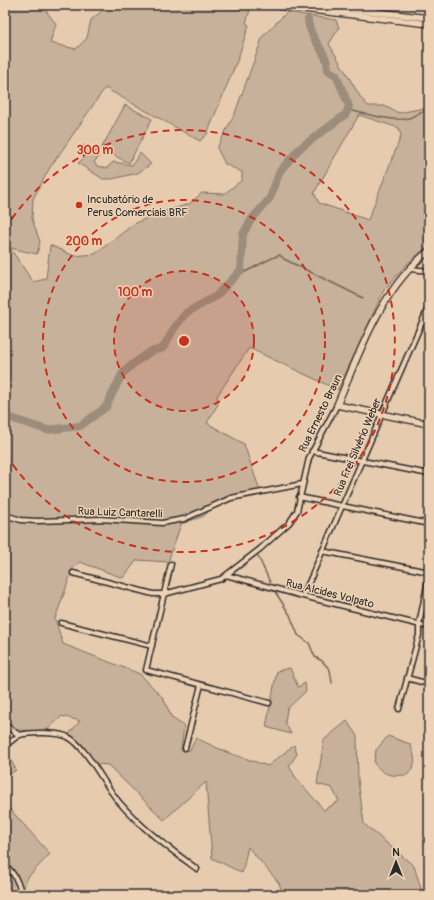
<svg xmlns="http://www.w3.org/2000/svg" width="434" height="900" font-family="Pangolin,sans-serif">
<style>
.green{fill:#c8b19a;stroke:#7a6e62;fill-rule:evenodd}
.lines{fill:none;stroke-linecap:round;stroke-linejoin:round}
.stream{stroke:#6f655b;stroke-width:1.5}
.river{stroke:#9c8c7b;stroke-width:8}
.street-casing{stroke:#2b2b2b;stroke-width:7}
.secondary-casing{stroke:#2b2b2b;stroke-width:8}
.street{stroke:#eed2b5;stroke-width:4}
.secondary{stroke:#eed2b5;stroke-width:5.5}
.ring{fill:none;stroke:#c8321e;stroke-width:2;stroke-dasharray:7 5}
.poi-dot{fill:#c8321e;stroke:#eed2b5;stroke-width:1.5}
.labels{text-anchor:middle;stroke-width:3;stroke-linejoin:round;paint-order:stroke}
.poi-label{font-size:11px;fill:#2b2b2b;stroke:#eed2b5;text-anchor:start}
.street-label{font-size:11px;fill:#2b2b2b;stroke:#eed2b5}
.centre{fill:#c8321e;stroke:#eed2b5;stroke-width:2}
.ring-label{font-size:12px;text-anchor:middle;font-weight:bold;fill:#c8321e;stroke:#eed2b5;stroke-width:3;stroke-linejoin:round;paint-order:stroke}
</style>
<rect width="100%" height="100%" fill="#e6cbaf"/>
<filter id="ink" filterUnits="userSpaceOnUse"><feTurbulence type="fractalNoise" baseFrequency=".025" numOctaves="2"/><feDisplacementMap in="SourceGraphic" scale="8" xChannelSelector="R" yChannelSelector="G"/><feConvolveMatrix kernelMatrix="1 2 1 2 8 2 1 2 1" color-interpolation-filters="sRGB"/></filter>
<g filter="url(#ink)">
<path class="green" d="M5,5h33l5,2 13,17 -6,19 26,6 11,-11 4,-18 18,-15h81l60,5 -4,13 3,2 -12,36 -30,73 -7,7 -95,-53 -56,81 -16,30 -1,20 8,23 -3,12 -27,-6 23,34 13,-3 4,-34 24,11 21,-2 39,-30 22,-10 33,-10 13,-11 22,1 18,-14v-8l-17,-8 -8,-16 18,-35 28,-77 24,-24 49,8 3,8 -10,16 32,54 7,8h16l15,7 30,-6v138l-22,19 -23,26 -46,100 -89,-42 -32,48 1,8 -11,19 37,21 16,47 -19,3 -29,14 -8,8 -23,8 -13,38 -31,-2 -14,18 -43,-16 -7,6 -18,51 8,25 77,30 23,24 9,20 12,8 -3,24h9l6,-12 30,14 42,14 26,-21 3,9 -8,12 7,12 28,32 15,-9 -7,-13 -15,-4 7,-44 23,-19 10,15 1,44 6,44 50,42 9,29h-140l-4,-12 -31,-36 -6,26 -30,-15 -6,-76 -42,38 -56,-55 -11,-1 -28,-30 11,-13 -18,-5 -16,15 -32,-1 -9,-5zM359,115l40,13 2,8 -33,84 -49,-17 -5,-10z
M125,105l27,14 -23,44 -28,-14z
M83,145l16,12 -5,5 3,4 10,2 6,-6 19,3 8,-12 11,11 -13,9 -26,6h-9l-25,-16 6,-5 -3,-10z
M290,668l8,19 7,-4 1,8 -19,18 -2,13 6,12 -25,-7 11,-56z
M388,736l22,8c5,13 8,21 -3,31 -16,1 -23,1 -33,-12l2,-13z
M5,749l11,21 -11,7z
M9,808l41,46 -23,24 -5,17h-17v-65z"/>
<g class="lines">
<path class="stream" d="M348,110c14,3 49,13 61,8 7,-2 11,-8 20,-8
M235,276c16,-5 29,-16 45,-21l4,4 79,39
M258,556l12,26
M274,590l16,25 8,20 11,8 6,14 7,4 8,9 2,13"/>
<path class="river" d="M5,416l42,14 33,-4 26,-19 16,-33 11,-10 17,-12 13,-4 12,-21 11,-14 30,-17 25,-26 2,-36 8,-14 19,-22 10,-27 19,-22 47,-35 3,-8 -13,-31 -8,-5c0,-19 -18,-29 -20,-50"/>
<g class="street-casing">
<path id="street" d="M411,269l18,2
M422,322l7,2
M312,451l117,23
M299,497l130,27
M5,515l16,5 16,1 63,-2 62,4 22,-4 47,-21 71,-14
M322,551l107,21
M171,564l-25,106 123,33
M73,573l80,21h11l57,-15 39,-30 29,-26 8,-12 12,-53 28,-53
M226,575l77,21 126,31
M303,596l126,-290
M61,623l91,23
M407,678l22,6
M399,709l20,-74v-11l10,-48
M5,725l14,10
M5,745c5,-2 10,-8 15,-10 10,-3 39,-3 48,2 18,9 37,49 51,65 22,26 51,47 78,67
M185,748l16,-63
M5,865c10,8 14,18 17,30"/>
</g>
<g class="secondary-casing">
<path id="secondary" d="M270,5l159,19
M316,5l113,13
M429,251c-48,37 -69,101 -92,154l92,19"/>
</g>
<use href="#street" class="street"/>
<use href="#secondary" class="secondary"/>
</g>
</g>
<circle cx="184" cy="341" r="70" fill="#c8321e" fill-opacity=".12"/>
<g class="ring">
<circle cx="184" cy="341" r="70"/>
<circle cx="184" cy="341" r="141"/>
<path d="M5 229A211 211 0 1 1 5 453"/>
</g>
<circle class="poi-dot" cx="79" cy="205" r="4"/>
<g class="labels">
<g class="poi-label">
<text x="87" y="203">Incubatório de<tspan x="87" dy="13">Perus Comerciais BRF</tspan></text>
</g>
<g class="street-label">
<text transform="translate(320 413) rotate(-64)" y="4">Rua Ernesto Braun</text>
<text transform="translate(357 447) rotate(-67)" y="4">Rua Frei Silvério Weber</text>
<text transform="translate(120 512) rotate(2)" y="4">Rua Luiz Cantarelli</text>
<text transform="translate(330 593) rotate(14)" y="4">Rua Alcides Volpato</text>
</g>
</g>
<circle cx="184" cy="341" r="6" class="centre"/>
<g class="ring-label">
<text x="95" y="154">300 m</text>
<text x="84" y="245">200 m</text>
<text x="135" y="296">100 m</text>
</g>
<rect width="434" height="900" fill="none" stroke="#eed2b5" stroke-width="20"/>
<rect x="10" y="10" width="414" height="880" fill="none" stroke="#2b2b2b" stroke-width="1.5" filter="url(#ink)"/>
<g transform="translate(396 862)" stroke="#eed2b5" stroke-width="3" paint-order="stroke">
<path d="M0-3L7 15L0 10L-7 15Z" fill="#2b2b2b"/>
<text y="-6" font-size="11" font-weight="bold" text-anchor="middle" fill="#2b2b2b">N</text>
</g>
</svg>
